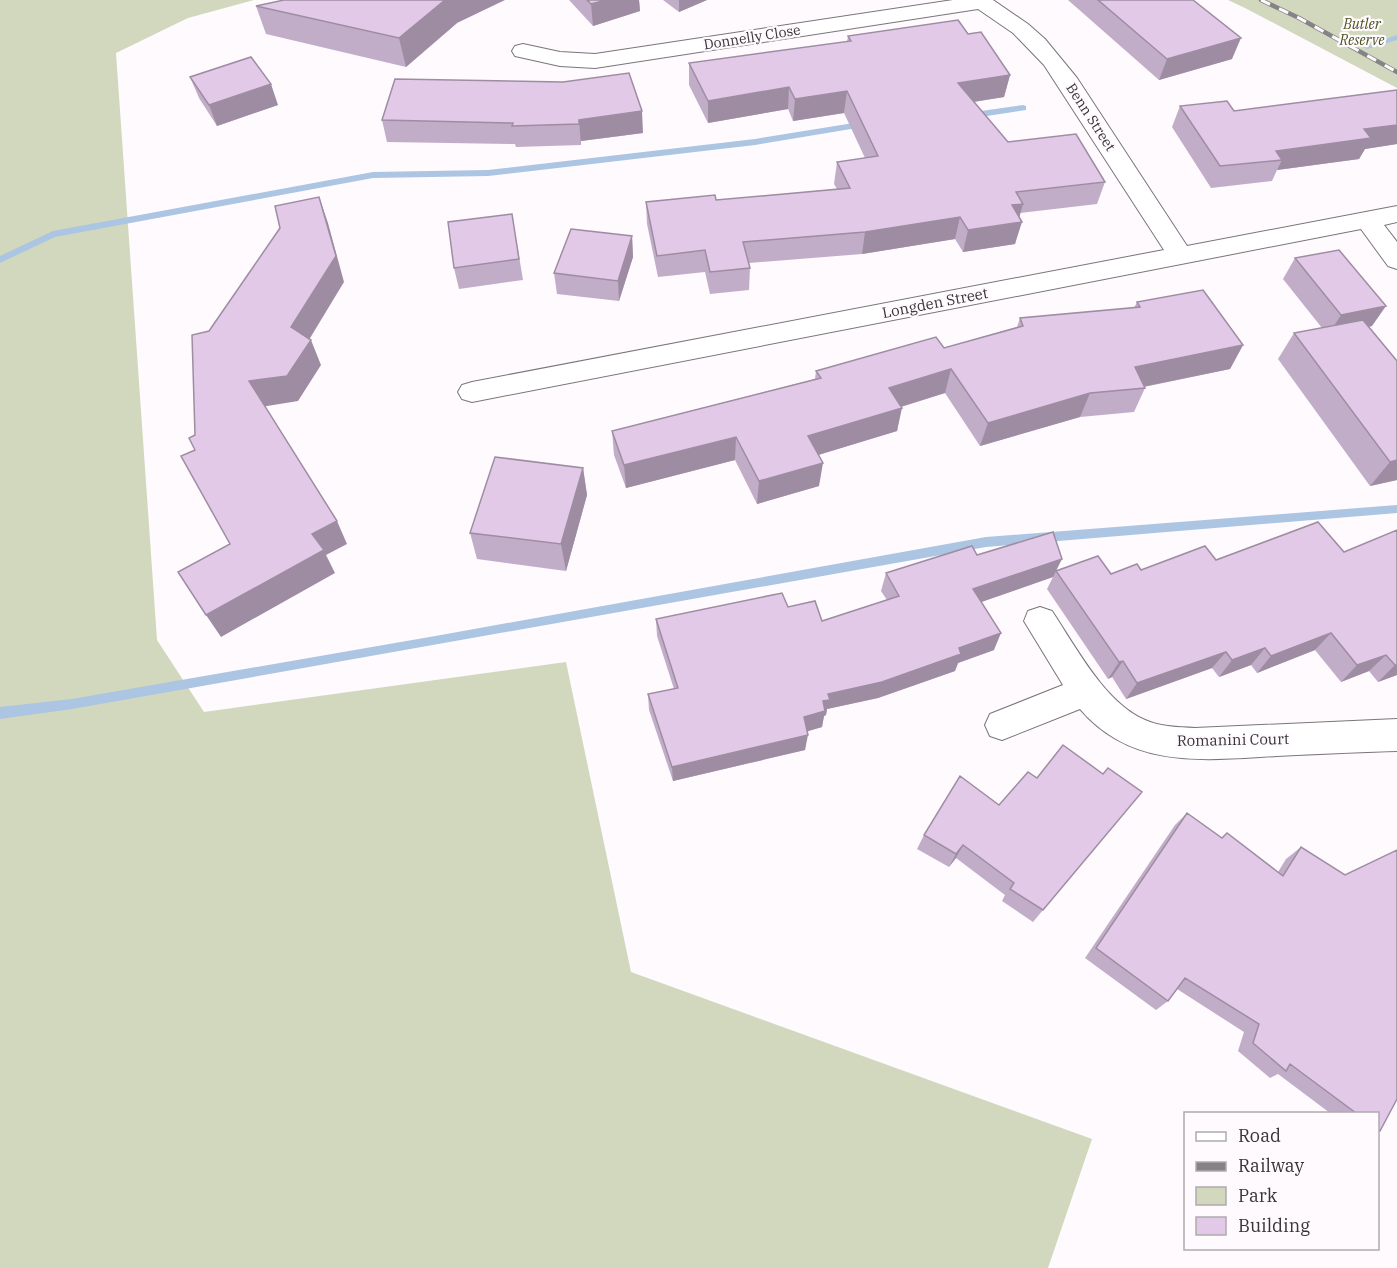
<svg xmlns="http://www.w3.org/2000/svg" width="1397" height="1268" font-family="'IBM Plex Serif',serif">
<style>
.green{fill:#d2d8be}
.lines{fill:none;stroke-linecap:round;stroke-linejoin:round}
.stream{fill:#abc5e2;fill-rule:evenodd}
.street-casing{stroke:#7a757b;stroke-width:2}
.street{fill:#fff;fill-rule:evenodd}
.rail-casing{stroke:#868386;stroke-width:4.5}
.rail{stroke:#fefafe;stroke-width:3;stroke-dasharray:10;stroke-linecap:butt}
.wall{fill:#c2adc8}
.shaded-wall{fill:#9e8da2}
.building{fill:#e2c9e8;stroke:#9e8da2;stroke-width:1.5}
.labels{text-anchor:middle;stroke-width:4.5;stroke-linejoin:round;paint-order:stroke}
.far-park-label{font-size:14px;font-style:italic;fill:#4a531b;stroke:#fefafe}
.far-street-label{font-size:14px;fill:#373537;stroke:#fefafe}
.street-label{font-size:15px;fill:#373537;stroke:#fefafe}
</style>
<rect width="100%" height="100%" fill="#fefafe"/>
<path class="green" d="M0,0h254l-66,18 -72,35 41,587 47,72 362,-50 65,310 461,167 -44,129h-1048z
M1228,0h169v88l-150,-79z"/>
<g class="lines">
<path class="stream" d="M1397,35v5l-30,9 -4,-2z
M1023,105l3,1v4l-59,9 -4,-3 4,-3z
M866,121l3,1v4l-114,19 -267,31 -115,2 -318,59 -55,26v-7l53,-25 320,-59 115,-2 267,-31z
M1397,505v8l-411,34 -914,162 -72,10v-12l72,-8 369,-64 545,-98z"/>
<g class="street-casing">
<path id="street" d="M953,0h40l35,24 17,15 32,39 110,168 210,-40v16l-13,3 13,17v27l-9,-3 -27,-37 -889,173 -10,-3 -4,-7 4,-7 10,-3 692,-132 -120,-185 -31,-32 -35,-24 -383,59 -35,-2 -45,-10 -3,-5 3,-5 8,-2 37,8 35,2z
M1040,607l12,4c24,36 52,91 93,109 15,7 34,7 50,8l202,-9v32c-40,1 -80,3 -120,5 -72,4 -145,14 -197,-47l-78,31 -12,-4 -5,-11 5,-11 73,-29 -39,-64 4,-10z"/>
</g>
<use href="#street" class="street"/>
<g class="rail-casing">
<path id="rail" d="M1261,0l38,18 98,54"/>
</g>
<use href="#rail" class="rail"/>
</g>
<path class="wall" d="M569,0h70l1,11 -47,15z
M663,0h44l-28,12z
M1068,0h125l39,59 -73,21z
M256,6l201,17 -51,44 -140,-33z
M968,34l42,41 -6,22 -30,5 34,40 97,40 -8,22 -77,9 -5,31 -52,8 -8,-13 -93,15 -113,9 1,5 -1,22 -39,4 -5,-22 -47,5 -11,-53 -1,-22 70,-2 121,-11 -3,-5 3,-22 28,-4 -21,-45 -51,8 -5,-12 -80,14 -19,-38v-22l158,-21 1,-6z
M190,77l88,28 -61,21 -18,-28z
M395,79l248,54 -62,8v4l-65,2 -1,-3 -128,-2 -5,-22z
M1397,90v54l-32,5 -6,10 -82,11 -5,11 -61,7 -39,-61 8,-21 54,5z
M512,214l11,66 -64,9 -5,-21z
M632,236l1,21 -14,44 -62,-7 -3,-21z
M1295,258l77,68 -3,1 28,34v119l-27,6 -92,-127 16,-26 28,-5 -39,-49z
M1137,302l106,43 -13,24 -86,18 1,1 -11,24 -54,5 -100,29 -35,-53 -44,14 -4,24 -79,24 1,31 -62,18 -22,-44 -109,28 -12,-33 -2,-24 203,-52 1,-8 128,-23 73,-21 3,-9 114,-10z
M583,468l4,27 -21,76 -89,-12 -7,-26z
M1397,530v145l-19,7 -9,-11 -28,11 -26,-32 -58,23 -6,-8 -32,12 -7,-9 -86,31 -14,-22 -4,2 -61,-90 6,-12 -72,25 13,48 -36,13 -3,8 -77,27 -51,11 -1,6 -2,1 -2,11 -15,4 -2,19 -132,31 -24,-71 -1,-16 26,-5 -17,-53 -1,-17 132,-12 34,14 65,-21 -6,-9 5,-18 91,-18 80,15 54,4 105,-14 128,-8z
M1103,774l39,18 -109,130 -31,-21 3,-6 -49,-37 -7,9 -32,-18 7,-14 75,-30 38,-27z
M1187,813l35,25 5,-5 51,39 8,-13 15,-12 44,28 52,-25v249l-17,32h-3v-18h-47l-52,-39 -8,4 -32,-27 6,-19 -67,-43 -9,12 -12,9 -71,-52 90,-133z"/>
<path class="shaded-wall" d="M445,0h60l-48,23 -51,44 -7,-29z
M606,0h33l1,11 -47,15 -2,-22z
M679,0h28l-28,12z
M1241,38l-9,21 -73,21 8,-21z
M1010,75l-6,22 -51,8 5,-22z
M271,84l7,21 -61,21 -8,-21z
M789,87l-1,22 -80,14v-22z
M847,91l-3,22 -51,8 2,-22z
M642,111l1,22 -62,8v4l-2,-25z
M1397,125v19l-32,5 -6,10 -82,11 5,-10 -6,-9 88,-22z
M319,197l9,26 16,59 -43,71 -10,-26z
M1023,204l-5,18h4l-7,22 -52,8 5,-22 44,-25z
M960,217l-5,22 -93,15 3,-22z
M632,236l1,21 -14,44 -1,-20z
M1386,306l-14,20 -44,9 13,-20z
M311,340l10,25 -23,36 -37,6 -12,-26z
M1243,345l-13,24 -98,20 3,-22z
M951,369l-6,24 -61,19 5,-24z
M1090,393l-10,24 -100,29 8,-23z
M902,408l-5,23 -92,28 3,-23z
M736,437l-1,23 -109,28 -2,-23z
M1397,460v20l-27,6 20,-24z
M823,463l-4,23 -62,18 2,-23z
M583,468l4,27 -21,76 -5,-27z
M337,521l10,23 -21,11 9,18 -114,64 -15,-22 106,-81z
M1062,559l-9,18 -86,30 6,-18z
M1001,633l-7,17 -36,13 -3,8 -77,27 -51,11 -1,6 -2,1 -2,11 -20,6 2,-16 19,-16 5,-7z
M1331,633l-16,17 -58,23 14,-17z
M1265,648l-14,17 -32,12 13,-17z
M1226,652l-14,16 -86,31 11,-16z
M1386,655l-17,16 -28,11 16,-17z
M1123,661l-11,16 -4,2 11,-17z
M1395,665h2v10l-19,7z
M808,735l-3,15 -132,31 -1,-14z
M963,845l-7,13 -7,9 7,-13z"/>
<path class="building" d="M284,0h161l-46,38 -143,-32z
M587,0h19l-15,4z
M1098,0h95l48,38 -74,21z
M958,20l10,14 13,-2 29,43 -52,8 50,59 68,-8 29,48 -89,10 7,12 -11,1 10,17 -54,8 -8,-13 -95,15 -122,10 7,26 -40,4 -5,-22 -48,6 -11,-54 69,-7 1,5 134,-12 -13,-26 41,-6 -31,-65 -52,8 -6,-12 -81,14 -19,-38 162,-22 -3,-5z
M251,57l20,27 -62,21 -19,-28z
M629,73l13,38 -63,9v4l-67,2 1,-3 -131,-3 13,-41 168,3z
M1397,90v35l-33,4 7,9 -95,13 6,9 -62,6 -40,-60 47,-5 7,10z
M319,197l17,59 -45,71 20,13 -24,36 -38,5 88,140 -25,13 12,16 -118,65 -28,-43 52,-28 -49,-88 14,-6 -6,-12 6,-3 -3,-100 17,-4 71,-103 -5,-22z
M512,214l7,45 -65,9 -6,-46z
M571,229l61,7 -14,45 -64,-8z
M1339,250l47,56 -45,9 -46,-57z
M1203,290l40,55 -108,22 10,21 -55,5 -102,30 -37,-54 -62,19 13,20 -94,28 15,27 -64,18 -23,-44 -112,28 -12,-34 209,-53 -5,-7 120,-34 8,11 79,-22 -3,-8 120,-11 -3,-5z
M1363,320l34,41v99l-7,2 -96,-129z
M495,457l88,11 -22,76 -91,-11z
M1318,522l26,30 53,-22v135h-2l-9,-10 -29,10 -26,-32 -60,23 -6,-8 -33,12 -6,-8 -89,31 -14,-22 -4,1 -63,-91 42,-15 13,18 26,-10 4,6 64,-24 11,14z
M1053,532l9,27 -89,30 28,44 -42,15 2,6 -79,28 -54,12 2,6 -7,1 2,10 -21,6 4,18 -136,32 -24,-73 30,-6 -22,-69 126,-26 6,14 27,-6 7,20 77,-25 -13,-23 86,-27 5,9z
M1063,745l40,29 5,-6 34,24 -99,118 -33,-21 4,-6 -51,-38 -7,9 -32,-19 36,-59 39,29 29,-33 9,6z
M1187,813l35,25 5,-5 56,43 18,-29 44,28 52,-25v249l-17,32 -3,-2v-16h-21l-66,-49 -4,7 -33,-28 6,-19 -74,-46 -17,23 -72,-53z"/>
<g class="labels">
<g class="far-park-label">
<text x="1362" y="29">Butler<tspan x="1362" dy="16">Reserve</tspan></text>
</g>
<g class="far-street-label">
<text transform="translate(752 37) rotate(-9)" y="5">Donnelly Close</text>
<text transform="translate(1091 117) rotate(57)" y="5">Benn Street</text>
</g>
<g class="street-label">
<text transform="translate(935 303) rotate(-11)" y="5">Longden Street</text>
<text transform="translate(1233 740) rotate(-1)" y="5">Romanini Court</text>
</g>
</g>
<rect x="1184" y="1112" width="195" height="138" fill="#fefafe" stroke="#aeabae" stroke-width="1.5"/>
<rect x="1196" y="1132" width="30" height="9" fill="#ffffff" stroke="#aeabae" stroke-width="1.5"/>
<text x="1238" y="1142" font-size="18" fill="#373537">Road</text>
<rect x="1196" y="1162" width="30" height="9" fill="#868386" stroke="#aeabae" stroke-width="1.5"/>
<text x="1238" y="1172" font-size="18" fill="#373537">Railway</text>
<rect x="1196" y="1187" width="30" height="18" fill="#d2d8be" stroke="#aeabae" stroke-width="1.5"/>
<text x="1238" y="1202" font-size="18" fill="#373537">Park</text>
<rect x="1196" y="1217" width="30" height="18" fill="#e2c9e8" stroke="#aeabae" stroke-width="1.5"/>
<text x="1238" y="1232" font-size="18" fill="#373537">Building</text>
</svg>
